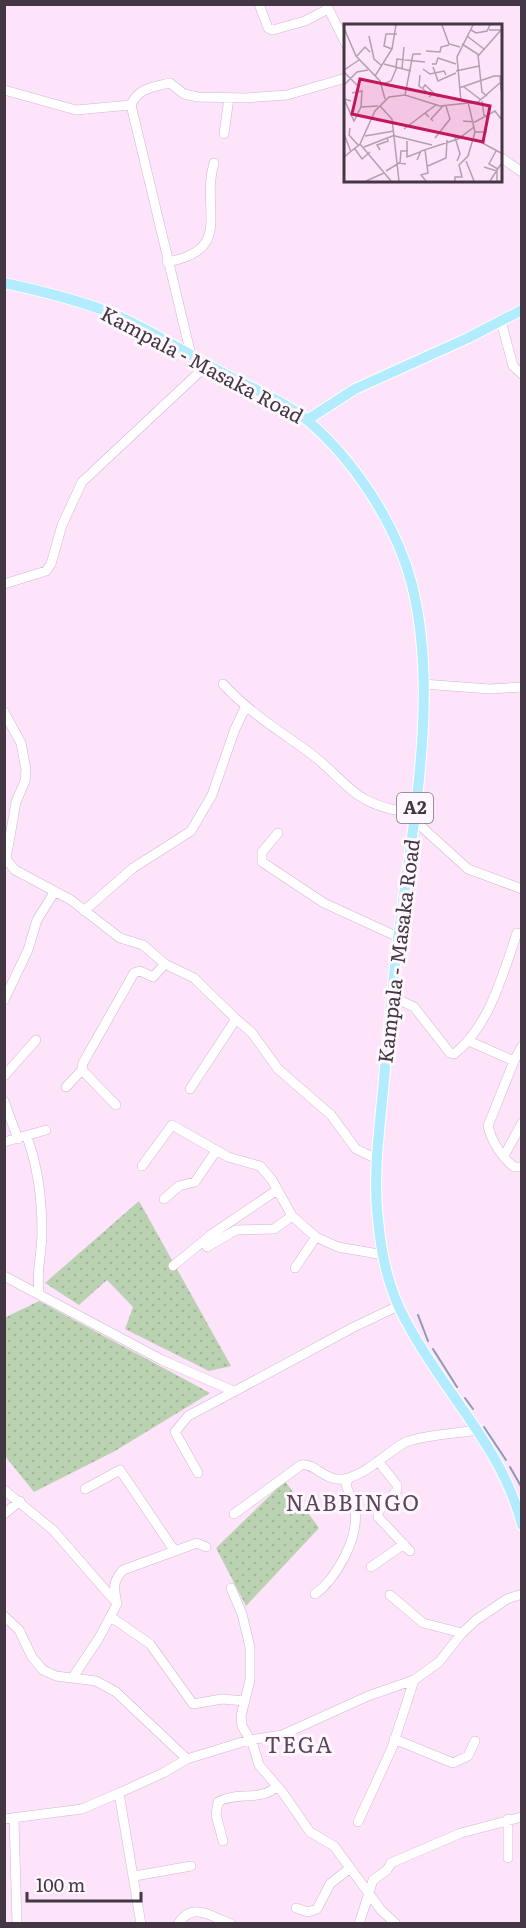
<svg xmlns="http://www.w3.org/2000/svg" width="526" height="1928" font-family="Literata,serif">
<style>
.grass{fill:url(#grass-dots)}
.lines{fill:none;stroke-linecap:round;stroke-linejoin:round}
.stream{stroke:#8e98b8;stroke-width:2}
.minor-casing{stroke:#d2b5d0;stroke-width:10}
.major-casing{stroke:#fff;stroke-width:12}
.minor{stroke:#fff;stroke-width:9}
.major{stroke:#b3ecfe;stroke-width:10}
.labels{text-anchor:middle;stroke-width:6;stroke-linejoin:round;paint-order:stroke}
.shield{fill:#fef8fe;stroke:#7a717a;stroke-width:1.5}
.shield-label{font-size:18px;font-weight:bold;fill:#423742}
.street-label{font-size:20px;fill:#423742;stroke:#fef8fe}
.quarter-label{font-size:22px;letter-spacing:1.5px;fill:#5c435b;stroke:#fef8fe}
.inset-road{fill:none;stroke:#b29fb1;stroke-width:1.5}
.view{fill:#c2185b;fill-opacity:0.15;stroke:#c2185b;stroke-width:3}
.inset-edge{fill:none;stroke:#423742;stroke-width:3}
</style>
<defs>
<pattern id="grass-dots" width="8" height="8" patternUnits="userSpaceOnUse" patternTransform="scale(1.5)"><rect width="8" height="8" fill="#bad2b1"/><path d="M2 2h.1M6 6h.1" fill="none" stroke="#a1b599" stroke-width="1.8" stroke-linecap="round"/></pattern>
</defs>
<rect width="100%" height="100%" fill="#fde4fb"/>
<path class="grass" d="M139,1201l92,165 -22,5 -84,-42 8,-22 -26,-27 -28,25 -34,-22z
M39,1301l171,92 -95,58 -81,41 -29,-36 -1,-138z
M285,1481l34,47 -73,78 -30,-58z"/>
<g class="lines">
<path class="stream" d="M418,1315l10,26
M433,1349l24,38
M465,1398l8,11
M484,1427l22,33
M510,1467l12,21"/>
<g class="minor-casing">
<path id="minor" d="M259,4l9,24 5,2 32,-9 23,-12
M327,6l19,38
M4,90l72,20 55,-5 60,250
M131,105c7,-17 22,-18 39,-22l14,11 14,3 47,1 42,-3 59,-17
M224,134l5,-36
M500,157l22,15
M167,262c68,-12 33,-53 47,-99
M501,321l12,45 9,8
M4,584l42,-13 5,-7 11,-39 20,-43 126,-118
M223,684c26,28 52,44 83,66 45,33 44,56 109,63
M423,684l67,5 32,-2
M4,712l17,31 5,27 -1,11 -9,21 -10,57
M414,820l54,49 54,20
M278,833l-16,19v10l62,41 74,34
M4,857l11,13 56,30 49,38 23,7 22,19 29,14 42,41
M84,911l49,-43 58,-37 21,-36 23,-66 10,-21
M391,996l23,11 36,46 4,1c35,-27 49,-80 63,-121
M4,1000l24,-50 9,-30 18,-29
M471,1042l43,19 8,-15
M514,1061l-26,65c4,16 14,31 26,41h8
M4,1076l32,-36
M66,1087l16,-17
M190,1089l46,-70 16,14 26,36 53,46 25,34 21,10
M4,1101l14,38
M116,1105l-34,-35 1,-7 51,-90 6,-2 13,6 12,-13
M27,1137c11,30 15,64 15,95 0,21 -6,40 -3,60
M4,1142l42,-12
M504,1156l18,-33
M142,1166l30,-41 56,32 32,9 12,14 20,36 24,21 22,10 46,8
M164,1199l15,-13 16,-4 21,-31
M207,1247l29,-17 38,-1 18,-13
M173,1266l39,-32 65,-44
M295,1268l21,-31
M4,1276l158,84 69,30h6l115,-62 46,-22
M378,1461l19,24v5l-19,22v5l32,34
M198,1473l-23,-41 13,-16 49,-26
M85,1489l35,-19 54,80
M4,1490l49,40 61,70
M4,1514l16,-13
M234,1514l67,-49c15,-3 25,20 47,13 21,-6 37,-24 56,-35 12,-7 56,-10 73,-13
M371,1567l33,-23
M231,1588l11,26 8,33v33l-9,36 1,10 11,19 6,20 24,28 27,39 24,14 47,64 15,14
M315,1594c21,-15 44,-56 40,-83 -1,-9 -7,-18 -9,-27l3,-6
M390,1595l33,28 39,10
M4,1616l15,14 13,27 11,13 13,6 40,5 20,11 71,67
M111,1617l39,27 43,60 29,-5 23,2
M73,1677l26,-39 18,-34c-3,-15 -5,-22 6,-34l74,-27 9,4
M394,1739l59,24 15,-7 7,-15
M4,1819l78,-10 37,-16
M14,1819l3,105
M358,1822l34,-74 22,-68
M223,1841l-7,-26 2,-13c18,-11 44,0 59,-16
M508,1858v-39
M135,1876l56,-10
M296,1908l12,4 9,-3 13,-25 20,-16
M219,1919l12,5
M141,1924l-22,-131 44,-20 24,-14 62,-19 33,-5 86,-39 46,-16 25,-18 23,-29 14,-13 31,-21 15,-5
M178,1924c11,-18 25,-13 41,-5l-1,5
M359,1924l14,-44 14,-10 4,-7 70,-30 61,-16"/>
</g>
<g class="major-casing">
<path id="major" d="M4,283c38,8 74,17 110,31 37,16 72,39 107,58 28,15 61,28 86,48 47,40 90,105 105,165 26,104 3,227 -11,332 -8,58 -13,116 -18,174 -4,42 -10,86 -5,128 3,35 11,72 28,102 36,70 96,125 116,204
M307,420l48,-31 113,-51 54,-28"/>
</g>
<use href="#minor" class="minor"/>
<use href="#major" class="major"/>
</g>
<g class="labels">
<rect class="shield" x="397" y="793" width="36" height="30" rx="4.5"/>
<g class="shield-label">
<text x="415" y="814">A2</text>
</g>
<g class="street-label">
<text transform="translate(202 365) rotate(28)" y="7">Kampala - Masaka Road</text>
<text transform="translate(399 951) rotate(-83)" y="7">Kampala - Masaka Road</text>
</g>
<g class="quarter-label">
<text x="353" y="1511">NABBINGO</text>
<text x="299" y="1753">TEGA</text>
</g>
</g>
<g transform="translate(344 24)">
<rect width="158" height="158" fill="#fde4fb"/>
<path class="inset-road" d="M98,1l7,19 11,3M0,4l12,28 24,25 5,18M127,6l5,3 11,-2 3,-6M25,12l5,23 8,7M123,12l17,13M118,20l17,11 22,-25h-12M48,25l-8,-3 2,-12h11M82,27l14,1 1,-5 8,-2M134,31l4,37 5,4M12,33l9,-10 5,5M40,40l27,7M88,40h4l2,-6 18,6M52,43l1,-8 28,3M89,43l5,14 18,-8M58,44l2,-21M79,45l7,5 14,-3 2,4M0,46l15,-10M112,47l23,-5M0,48l13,13M76,51l-1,11 12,9 -2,2M31,52l17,-27 4,-24M0,61l13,-13 11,-2M37,61l10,-4 6,-14M120,63l17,13M79,64l2,-3 13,12M115,64l35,-12h6l1,15M8,69l10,-2 -1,16M61,71l8,-41h8M7,77l-7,-2 10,22 7,-14 17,-1M117,77l-4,-44 16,-32M138,77l2,14 5,3M124,78l7,30h11l-1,-4M36,82l12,13 7,62M85,93l-4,-4 11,-8M89,97l-2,-2 12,-13M119,97l12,1 20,-11 6,8M6,104l-1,7 10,11M60,105l21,-16M0,110l7,18M110,110l6,20 -3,7M21,112l29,-5M51,112l37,9M91,114l15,-19 -4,-13M131,115l26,14M63,117v16l13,-5M16,120l31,37M20,123l31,-12M11,125l7,10 8,-7M36,126l-3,-5 11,-4 -1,-3M81,126l3,23 -7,2 5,6M152,127l-7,13 9,5M0,133l16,-13 15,-33 14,-14 16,-2 35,11 38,-4 23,-20M73,136l4,-9 37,-12 16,-12M122,137l8,20M56,139l1,-12h7M84,142l18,-8 1,-18M140,143l13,4v10M42,147l13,-8 7,1M22,157l18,-8M111,157v-4h7l-3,-12 9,-9 7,-24M146,157l11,-17"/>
<path class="view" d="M16,55l130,27 -7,36 -131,-28z"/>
<rect width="158" height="158" class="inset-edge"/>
</g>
<rect width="526" height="1928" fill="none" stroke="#423742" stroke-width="12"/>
<path d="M27 1892v9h114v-9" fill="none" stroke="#423742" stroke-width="3"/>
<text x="36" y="1892" font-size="18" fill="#423742" stroke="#fef8fe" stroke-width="4.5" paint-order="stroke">100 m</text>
</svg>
